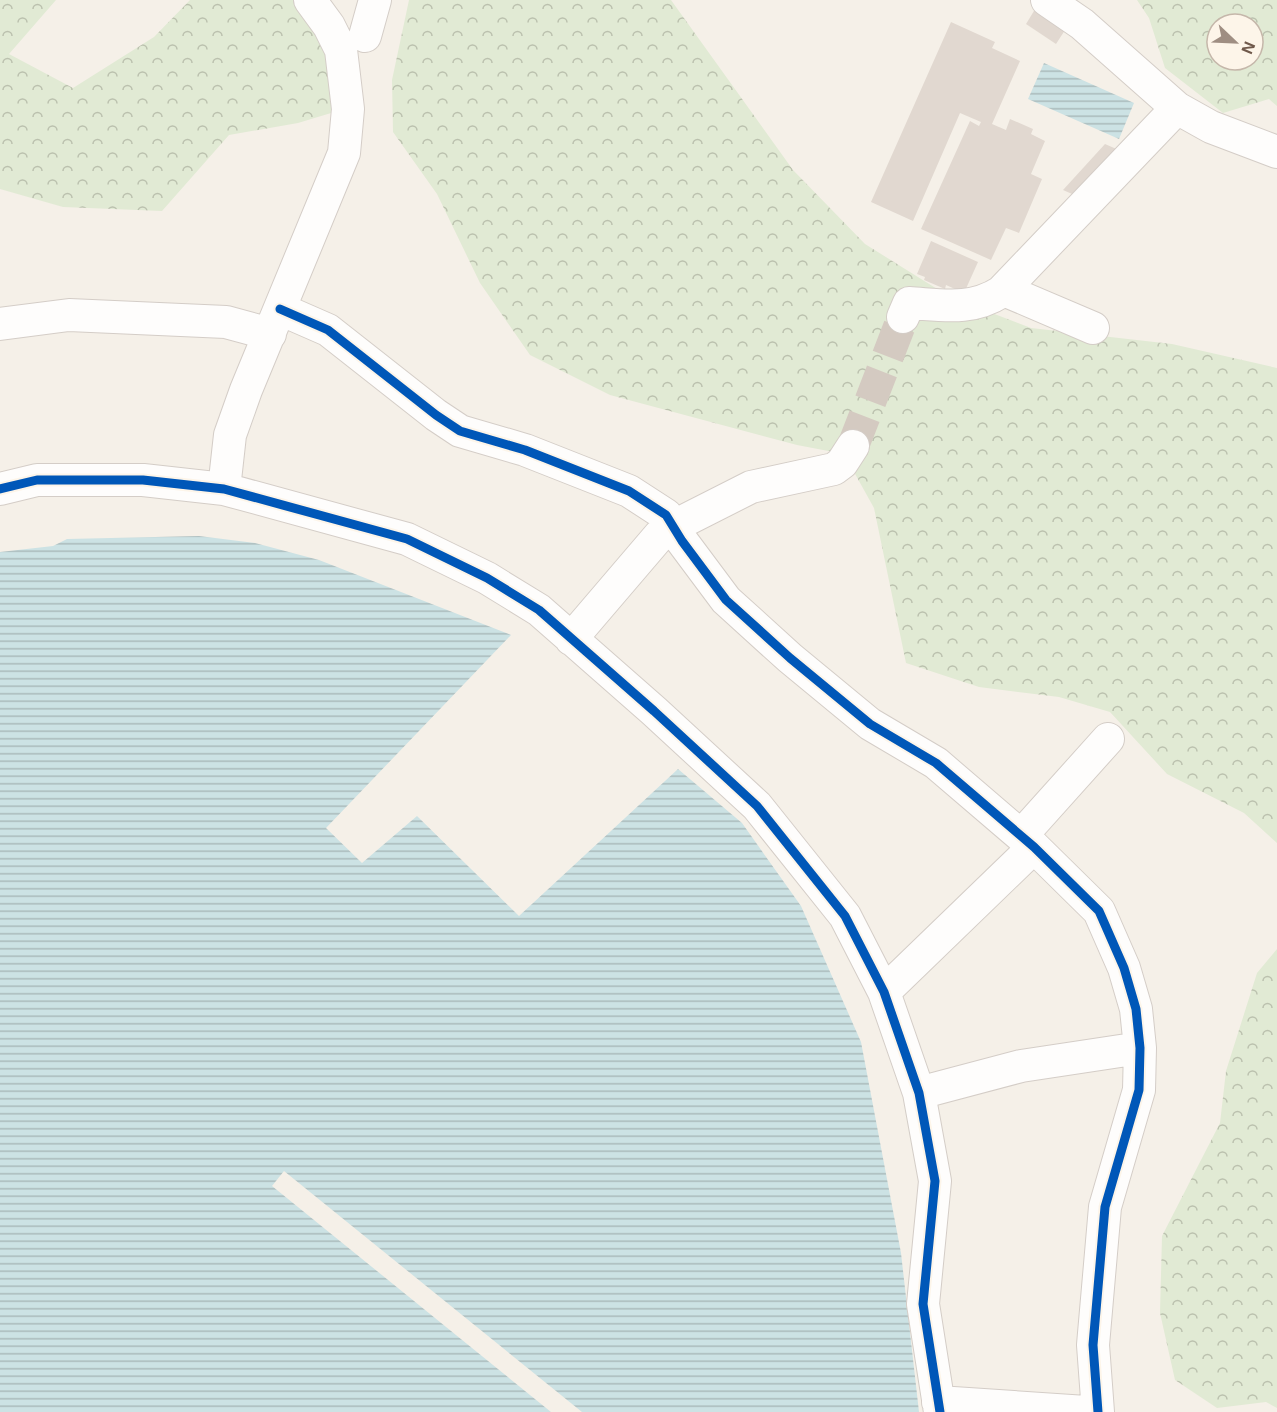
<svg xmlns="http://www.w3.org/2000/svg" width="1277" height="1412" font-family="Arial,sans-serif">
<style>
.forest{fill:url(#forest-crowns);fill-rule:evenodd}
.water{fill:url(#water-rules)}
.pier{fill:#f5f0e8}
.building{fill:#e1d8d0}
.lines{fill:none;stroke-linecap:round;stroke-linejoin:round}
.street-tunnel{stroke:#d4cac1;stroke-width:32;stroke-dasharray:32 16;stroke-linecap:butt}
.street-casing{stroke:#d4cdc7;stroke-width:34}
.street{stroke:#fefdfc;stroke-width:32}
.cycleway-casing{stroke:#fdf5e9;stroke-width:13}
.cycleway{stroke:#0057b8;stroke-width:9}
</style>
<defs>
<pattern id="forest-crowns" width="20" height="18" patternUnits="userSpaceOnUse" patternTransform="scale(1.5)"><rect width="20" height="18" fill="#e1ead4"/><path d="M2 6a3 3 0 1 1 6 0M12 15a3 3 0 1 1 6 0" fill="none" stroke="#bbc1ae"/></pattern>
<pattern id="water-rules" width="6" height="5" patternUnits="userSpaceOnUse" patternTransform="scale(1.5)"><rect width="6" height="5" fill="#cce2e4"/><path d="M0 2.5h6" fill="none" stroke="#aababb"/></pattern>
</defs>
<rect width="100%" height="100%" fill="#f5f0e8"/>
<path class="forest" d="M0,0h56l-47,54 64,34 81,-51 36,-37h106l33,48 12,62 -43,13 -69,12 -67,76 -99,-4 -63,-18z
M409,0h262l122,170 72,74 85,53 81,31 141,16 105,24v475l-33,-30 -77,-39 -57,-62 -51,-15 -80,-10 -73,-24 -32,-155 -30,-54 -47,-9 -187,-50 -80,-40 -50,-72 -43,-89 -44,-62 -1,-52z
M1137,0h140v106l-8,-7 -46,14 -58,-45 -16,-50zM1217,24h36v36h-36z
M1277,949v459l-11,-6 -49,6 -42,-28 -15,-67 2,-77 58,-113 6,-52 31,-98z"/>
<path class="water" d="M1044,63l90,40 -15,36 -91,-40z
M199,536l56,7 64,17 192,75 -185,193 36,35 55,-47 102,100 159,-147 64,54 59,83 60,136 40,211 18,159h-919v-860l53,-6 14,-7z"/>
<path class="pier" d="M284,1171l298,241h-31l-279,-226z"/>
<path class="building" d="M1037,6l30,21 -11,17 -30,-20z
M951,22l44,20 -3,6 28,13 -28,63 14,6 4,-11 23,10 -2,5 14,7 -14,33 11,5 -23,54 -13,-5 -15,32 -70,-31 49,-108 9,5 2,-4 -21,-9 -47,108 -42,-19z
M1105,144l16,7 -42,46 -16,-7z
M931,241l47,21 -14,31 -18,-8 -1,4 -21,-9 1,-3 -8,-3z"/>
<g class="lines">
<path class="street-tunnel" d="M853,446l50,-129"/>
<g class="street-casing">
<path id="street" d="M365,36l10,-36
M1177,108l34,19 66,25
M1004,290l89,38
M280,309l48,21 108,85 24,16 65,19 104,41 37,24 16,26 44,59 64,58 80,66 66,39 98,84 65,64 25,57 12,41 4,39 -1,42 -34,117 -12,138 5,67
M903,317l6,-14c34,2 62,8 92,-11l176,-184 -95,-84 -35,-24
M0,324l69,-9 157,7 44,12
M0,489l37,-9h106l81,9 183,50 80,39 52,32 115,101 103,95 88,110 39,76 35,101 16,88 -12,123 17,108
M224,489l6,-54 16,-45 98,-237 4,-44 -7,-59 -12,-24 -19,-26
M571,639l88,-103 13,-9 79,-40 83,-18 8,-6 11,-17
M1021,836l87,-97
M884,992l150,-145
M919,1093l102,-27 119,-18
M938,1402l148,10"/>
</g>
<use href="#street" class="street"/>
<g class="cycleway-casing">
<path id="cycleway" d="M280,309l48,21 108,85 24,16 65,19 104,41 37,24 16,26 44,59 64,58 80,66 66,39 98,84 65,64 25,57 12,41 4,39 -1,42 -34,117 -12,138 5,67
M0,489l37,-9h106l81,9 183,50 80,39 52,32 115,101 103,95 88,110 39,76 35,101 16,88 -12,123 17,108"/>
</g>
<use href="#cycleway" class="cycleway"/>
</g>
<g transform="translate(1235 42) rotate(113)"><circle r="28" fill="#fdf5e9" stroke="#c5b7aa" stroke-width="1.5"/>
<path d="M0-4.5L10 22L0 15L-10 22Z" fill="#9f8e82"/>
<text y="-9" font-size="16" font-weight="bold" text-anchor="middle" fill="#70594b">N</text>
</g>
</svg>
